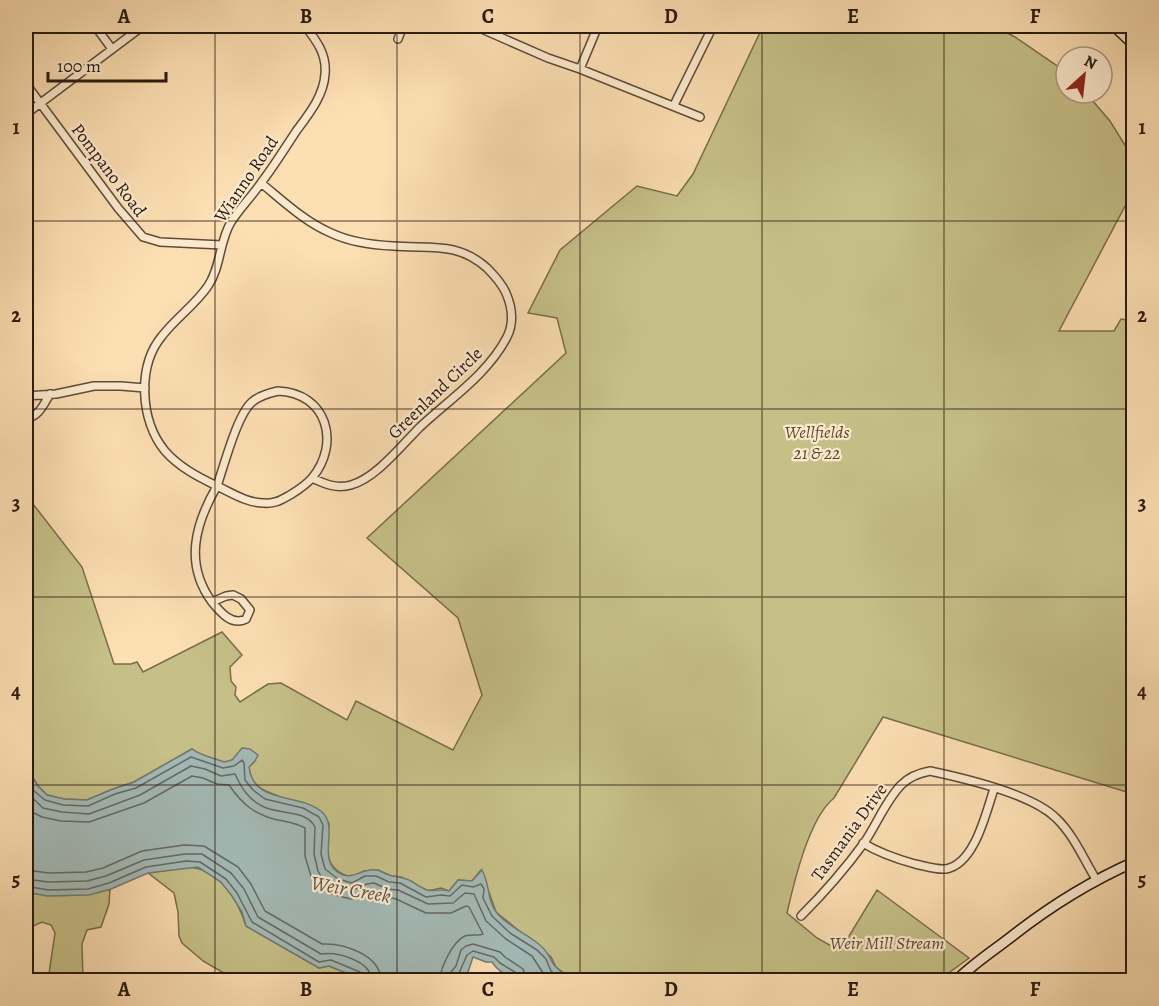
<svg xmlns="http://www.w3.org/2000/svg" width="1159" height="1006" font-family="Alegreya,serif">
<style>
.green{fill:#c6c088;stroke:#786d4c;stroke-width:1.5}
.water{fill:#a3bab7;stroke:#727a74;stroke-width:1.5}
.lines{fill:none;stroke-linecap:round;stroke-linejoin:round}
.shore{stroke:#666a63;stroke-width:1.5}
.minor-casing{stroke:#5e4b38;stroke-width:10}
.secondary-casing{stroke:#291a0f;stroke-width:12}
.minor{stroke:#fdeace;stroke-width:7}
.secondary{stroke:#fdeace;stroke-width:9}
.grid{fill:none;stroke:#291a0f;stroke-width:1.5;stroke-opacity:0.55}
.labels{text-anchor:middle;stroke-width:4.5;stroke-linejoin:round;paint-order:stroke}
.street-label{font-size:18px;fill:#291a0f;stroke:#fdeace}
.park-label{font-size:18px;font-style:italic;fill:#584c33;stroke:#fdeace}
.water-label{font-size:20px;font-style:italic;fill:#54524a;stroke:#fdeace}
.neatline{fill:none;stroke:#291a0f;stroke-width:2}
.grid-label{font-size:20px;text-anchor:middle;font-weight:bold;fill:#291a0f}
</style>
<rect width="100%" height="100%" fill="#fcdfb3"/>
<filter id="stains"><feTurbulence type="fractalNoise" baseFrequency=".00333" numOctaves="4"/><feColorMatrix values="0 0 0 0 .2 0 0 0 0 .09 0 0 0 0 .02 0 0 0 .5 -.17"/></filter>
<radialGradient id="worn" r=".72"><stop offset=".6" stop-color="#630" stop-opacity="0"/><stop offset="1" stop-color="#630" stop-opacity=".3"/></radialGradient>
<path class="green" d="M763,26h231l21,11 51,35v21h20l24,28 23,37v33l-74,140h55l7,-12 12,2v473l-250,-77 -49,81c-25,20 -40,84 -47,115l30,25 23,13 37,-61 92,68 -23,17 -3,5h-370l-17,-13 -5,-10 -55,-45 -15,-42 -9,11 -14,-1 -9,11 -8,-3 -13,3 -27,-14 -10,-1 -13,-6 -14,1 -13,6c-29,-8 -24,-29 -22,-54 -14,-8 -28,-18 -43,-24 -18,-8 -34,-8 -37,-32l6,-6 -23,-1 -8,3c-10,-5 -23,-7 -32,-14l-58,33 -21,7 -26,11 -23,-1 -17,-4 -9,-9 -12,-19v-272l56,72 32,97h17l6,-2 6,10 79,-40 20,23 -12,12 1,14 5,6 -1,8 5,7 28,-18 13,-1 66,37 9,-19 97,49 29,-55 -24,-77 -91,-80 199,-185 -9,-35 -29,-5 32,-63 77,-64 40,10 16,-22z
M187,867c31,1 51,32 59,59l73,42 10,-2 35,14h-62l-8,-3 -13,-2 -43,1 -16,-4 -19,-11 -21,-18 -3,-7 -1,-24 -4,-19 -26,-20z
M110,889l-1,15 -8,23 -14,3 -5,14 1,36h-35l7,-47 -4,-8 -9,-3 -9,4 -7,10v-44c28,5 57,5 84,-3z"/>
<path class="water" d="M242,748l8,1 8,6 -3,6 -6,6c5,39 50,25 73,45 18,16 -7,49 19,62 12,6 22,-6 35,-4 4,0 8,4 13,5 7,2 14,2 22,6 5,3 10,7 16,9 7,2 14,-2 22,1l9,-11 14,1 10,-11c8,14 5,31 15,43 12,15 32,21 45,34 7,6 9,15 13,19 5,5 12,11 18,14 -26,1 -64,8 -81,-18h-6l-13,-5 -5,15 -8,8h-96l-35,-14 -10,2 -73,-42 -4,-14 -10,-16 -11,-14 -23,-15 -50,6 -37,16 -22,6 -42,1 -21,-4v-125l12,19 9,9 17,4 23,1 26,-11 21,-7 58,-33c9,7 22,9 32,13l8,-2z"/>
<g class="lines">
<path class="shore" d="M26,777l7,13 12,10 18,5 25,1 27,-12 21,-6 55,-31 32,11 11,-2 8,-6 2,3 1,17 8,10 12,9 38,9 16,9 4,8 -2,29 4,15 13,10 14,4 13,-7h11l13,6 11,1 26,14 15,-2 9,1 12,-11 11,2 8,-3 3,5 -1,9 9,18 18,17 27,17 9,9 5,12 12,9
M26,792l17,16 19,4 27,2 51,-19 51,-29 14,3 16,7 14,-2c6,13 13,25 27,32 16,9 44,3 53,21l-1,27 4,17 4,7 14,9 16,3 15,-6 7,-1 13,6 11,1 30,14 25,-1 12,-10 9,1 12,27 20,18 26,17 13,20 7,4
M26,805l8,8 8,4 19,4 28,1 55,-19 48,-27 11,2 14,6 12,1c13,19 26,30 49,35 10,2 18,3 27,8v28l6,20 5,8 15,10 20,5 21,-6 24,6 30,14h25l15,-7 3,1 14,27c-5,2 -12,0 -18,2 -12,5 -25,32 -25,44
M26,870l23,3 37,-1 17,-4 39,-17 42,-6 20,1 34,21 13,17 14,27 57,33c22,-1 58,11 59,36
M26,879l22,3 39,-1 19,-5 38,-16 41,-6h17l29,19 13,16 14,28 63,37c16,-2 49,6 51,26
M26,886l22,4 40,-1 21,-6 37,-16 40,-6 14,1 26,17 11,14 15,29 67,40 12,-2 29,12 3,4 1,4
M449,980l1,-7 6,-7 5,-16 5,-4 7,-2 27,8 5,5 18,12 4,11
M456,980l11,-25 6,-4 21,6 6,6 18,11 2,6"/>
<g class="minor-casing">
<path id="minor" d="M95,26l17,23
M475,26l73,32 32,11 120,48
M496,35l4,-9
M398,39l5,-13
M580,69l18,-43
M26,84l92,124 25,29 17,5 62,3
M674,105l39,-79
M26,114l117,-88
M261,183c22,18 44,39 70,50 19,9 41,12 62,13 36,3 64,-5 94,22 7,7 15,16 19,25 6,14 8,30 1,44 -19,37 -57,62 -87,90 -19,19 -44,51 -69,58 -15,4 -26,-1 -39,-7
M278,391c49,2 63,52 34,87 -7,8 -14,12 -22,17 -9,5 -15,9 -26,8 -17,0 -32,-10 -47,-17 7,-20 20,-71 35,-84 7,-6 17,-9 26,-11z
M26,396l30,-2 38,-8h27l24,2
M26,418c12,0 18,-14 24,-24
M233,595l8,4 9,11 -4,9c-14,7 -25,-6 -34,-17l14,-6z
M212,602c-28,-38 -17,-78 5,-116 -19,-9 -38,-19 -52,-35 -25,-30 -28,-85 -3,-115 14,-18 33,-31 46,-50 13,-19 11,-44 23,-64 9,-14 21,-26 30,-39 13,-17 24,-35 36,-53 12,-16 27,-35 28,-56 2,-20 -9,-34 -20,-48
M863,843c16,10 34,16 52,21 10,2 21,6 31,5 29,-5 40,-57 48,-80
M801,916c23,-23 44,-47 63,-73 13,-19 21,-41 37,-58 8,-8 18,-12 29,-14 33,7 102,23 126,47 18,17 28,42 41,63
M1133,980l1,-3"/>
</g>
<g class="secondary-casing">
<path id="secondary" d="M1114,26l20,19
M957,980c16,-16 36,-29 54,-43 38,-30 78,-55 123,-75"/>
</g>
<use href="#minor" class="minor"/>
<use href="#secondary" class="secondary"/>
</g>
<path class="grid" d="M215,26v954M397,26v954M580,26v954M762,26v954M944,26v954M26,221h1108M26,409h1108M26,597h1108M26,785h1108"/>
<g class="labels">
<g class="street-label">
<text transform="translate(109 170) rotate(53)" y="6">Pompano Road</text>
<text transform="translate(246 179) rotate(-56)" y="6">Wianno Road</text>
<text transform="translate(435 393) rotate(-44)" y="6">Greenland Circle</text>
<text transform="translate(849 832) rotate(-54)" y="6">Tasmania Drive</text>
</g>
<g class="park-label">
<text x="817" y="438">Wellfields<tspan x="817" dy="21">21 &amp; 22</tspan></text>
<text x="887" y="949">Weir Mill Stream</text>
</g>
<g class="water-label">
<text transform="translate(351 889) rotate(10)" y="7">Weir Creek</text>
</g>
</g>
<rect width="1159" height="1006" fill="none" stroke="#fcdfb3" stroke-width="66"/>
<g transform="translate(1084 75) rotate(27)"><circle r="28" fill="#fdeace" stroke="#a89782" stroke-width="1.5"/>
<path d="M0-4.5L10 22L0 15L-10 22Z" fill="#8f2418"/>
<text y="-9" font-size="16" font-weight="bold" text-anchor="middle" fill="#291a0f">N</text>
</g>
<path d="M48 72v9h118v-9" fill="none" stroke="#291a0f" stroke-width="3"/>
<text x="57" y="72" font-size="18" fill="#291a0f" stroke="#fdeace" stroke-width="4.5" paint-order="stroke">100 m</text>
<rect x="33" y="33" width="1093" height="940" class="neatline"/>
<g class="grid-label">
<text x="124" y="23">A</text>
<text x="306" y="23">B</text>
<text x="488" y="23">C</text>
<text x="671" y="23">D</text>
<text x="853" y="23">E</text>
<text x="1035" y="23">F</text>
<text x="16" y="134">1</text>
<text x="1142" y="134">1</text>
<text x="16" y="322">2</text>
<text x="1142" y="322">2</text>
<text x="16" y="510">3</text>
<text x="1142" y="510">3</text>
<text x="16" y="698">4</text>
<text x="1142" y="698">4</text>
<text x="16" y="886">5</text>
<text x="1142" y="886">5</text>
<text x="124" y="996">A</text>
<text x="306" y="996">B</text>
<text x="488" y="996">C</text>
<text x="671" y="996">D</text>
<text x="853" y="996">E</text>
<text x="1035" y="996">F</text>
</g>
<rect width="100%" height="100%" filter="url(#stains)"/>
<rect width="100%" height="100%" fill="url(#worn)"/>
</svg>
